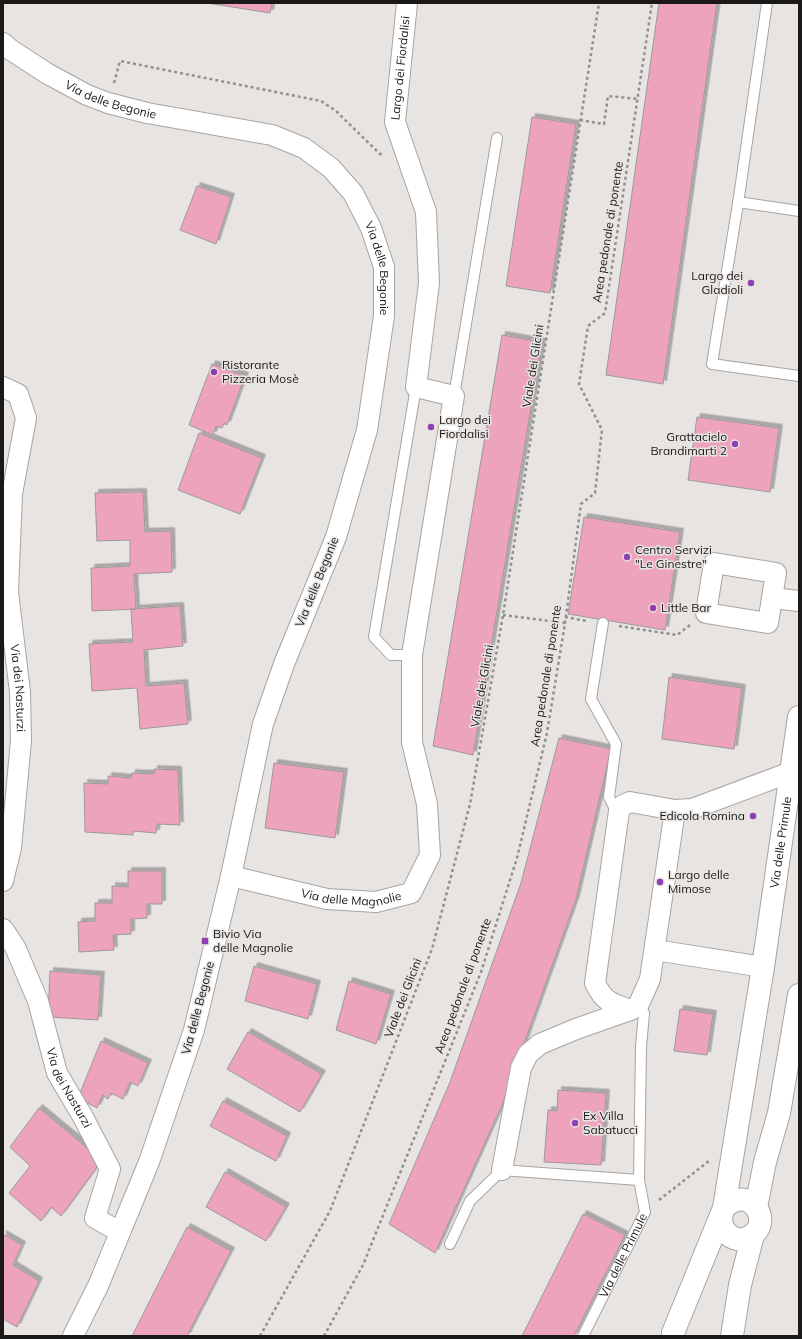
<svg xmlns="http://www.w3.org/2000/svg" width="802" height="1339" font-family="Mulish,sans-serif">
<style>
.building{fill:#eea3bd;stroke:#9d999a;filter:url(#shadow)}
.lines{fill:none;stroke-linecap:round;stroke-linejoin:round}
.service-casing{stroke:#a7a4a2;stroke-width:12}
.minor-casing{stroke:#a7a4a2;stroke-width:22}
.tertiary-casing{stroke:#a7a4a2;stroke-width:24}
.secondary-casing{stroke:#a7a4a2;stroke-width:24}
.path{stroke:#92908e;stroke-width:2.5;stroke-dasharray:3 3;stroke-linecap:butt}
.service{stroke:#fff;stroke-width:10}
.minor{stroke:#fff;stroke-width:20}
.tertiary{stroke:#fff;stroke-width:22}
.secondary{stroke:#fff;stroke-width:22}
.poi-dot{fill:#8f3faf;stroke:#e7e4e2;stroke-width:1.5}
.labels{text-anchor:middle;stroke-width:3;stroke-linejoin:round;paint-order:stroke}
.street-label{font-size:12px;fill:#1a1918;stroke:#e7e4e2}
.poi-label{font-size:12px;fill:#1a1918;stroke:#e7e4e2;text-anchor:start}
</style>
<defs>
<filter id="shadow"><feDropShadow dx="3.5" dy="-3.5" stdDeviation="0" flood-color="#0004"/></filter>
</defs>
<rect width="100%" height="100%" fill="#e7e4e2"/>
<path class="building" d="M207,3h65l-2,10z
M659,3h58l-54,381 -57,-9z
M532,117l44,7 -26,169 -44,-7z
M197,186l34,11 -15,47 -36,-14z
M502,335l40,7 -69,413 -40,-9z
M212,364l33,12 -18,49 -3,-2 -2,5 -6,-2 -3,9 -24,-10z
M697,417l82,11 -9,64 -82,-12z
M199,433l63,25 -22,56 -62,-24z
M143,492l2,40 26,-1 1,41 -38,2 2,35 -44,2 -1,-43 39,-2v-26l-33,1 -2,-48z
M584,517l96,15 -15,98 -97,-16z
M180,606l3,40 -39,4 2,36 38,-3 4,41 -48,5 -3,-41 -45,3 -3,-47 44,-2 -2,-33z
M669,677l73,11 -8,61 -72,-10z
M559,738l52,11 -35,150 -74,206 -67,148 -46,-29 61,-142 71,-199z
M274,763l70,9 -9,66 -70,-10z
M154,769l24,1 2,55 -23,-1 -1,9 -23,-2v4l-48,-3 -1,-49 24,1v-8l23,2 1,-5 22,1z
M128,871h34v33h-15v14l-16,1v15l-18,1 1,15 -35,2 -1,-30 17,-1v-18h17v-17l16,1z
M254,966l63,18 -9,35 -63,-18z
M50,971l51,4 -3,45 -50,-3z
M349,981l42,13 -15,50 -40,-14z
M680,1009l33,5 -6,41 -33,-4z
M248,1032l74,42 -22,38 -73,-43z
M101,1041l47,22 -10,23 -8,-4 -7,17 -12,-6 -3,6 -5,-4 -6,13 -19,-10z
M558,1090l48,3 -5,72 -57,-3 4,-52 9,1z
M223,1101l64,35 -11,25 -66,-35z
M39,1108l63,52 -41,56 -10,-9 -10,14 -32,-28 21,-27 -20,-19z
M225,1172l61,35 -20,34 -60,-34z
M583,1214l42,21 -51,101h-52z
M187,1227l44,24 -44,85h-55z
M3,1234l19,11 -9,20 26,16 -22,46 -14,-8z"/>
<g class="lines">
<g class="service-casing">
<g id="service">
<path d="M767,3l-28,194 -27,167 87,12"/>
<path d="M738,202l61,9"/>
<path d="M454,396l43,-258"/>
<path d="M603,623l-12,76 25,45 -7,53 5,10 5,4"/>
<path d="M412,655h-21l-17,-18 42,-250"/>
<path d="M450,1244l20,-43 32,-31 137,10"/>
<path id="s1" d="M583,1336l62,-124 -6,-32 2,-133 3,-34 -6,-7"/>
</g>
</g>
<g class="minor-casing">
<g id="minor">
<path id="s2" d="M3,43l8,7 37,24 39,21 21,8 39,10 125,22 32,13 27,20 22,25 18,35 13,39v49l-17,114 -31,107 -52,127 -21,60 -32,152 -37,154 -45,132 -51,124 -25,50"/>
<path id="s3" d="M3,387l15,7 8,24 -14,76 -4,98 12,100 1,49 -10,107 -8,33"/>
<path d="M714,563l62,10 -8,50 -62,-10z"/>
<path d="M772,598l27,3"/>
<path d="M630,802l45,8 -25,169 -12,27 -8,4c-19,-7 -26,-8 -35,-27l24,-172 4,-6z"/>
<path d="M675,810l17,-1 99,-37"/>
<path id="s4" d="M231,876l96,23 49,3 35,-9 19,-38 -3,-51 -15,-62v-87l42,-259 -38,-9 13,-104 -3,-71 -31,-90 12,-119"/>
<path id="s5" d="M3,929l12,18 23,54 19,72 26,44 27,52 -15,49 25,14"/>
<path d="M655,950l108,17"/>
<path d="M502,1170l19,-102 7,-14 12,-10 36,-15 54,-19"/>
</g>
</g>
<g class="tertiary-casing">
<path id="tertiary" d="M732,1336l8,-51 13,-50"/>
</g>
<g class="secondary-casing">
<g id="secondary">
<path d="M756,1207l9,-45 14,-49 20,-118"/>
<path d="M721,1216c0,10 3,18 13,22 5,2 10,2 15,-1 27,-14 0,-55 -25,-29"/>
<path id="s6" d="M673,1333l51,-125 39,-241 36,-250"/>
</g>
</g>
<path class="path" d="M114,83l6,-22 201,40 15,10 44,43h4
M580,120l24,4 4,-28 30,3
M503,615l62,8
M565,617l22,4
M619,626l58,9 13,-10
M659,1200l50,-39
M260,1336l70,-125 102,-262 38,-145 33,-189 96,-612
M324,1336l39,-71 118,-293 36,-114 30,-125 18,-110 16,-119 14,-11 7,-63 -23,-46 9,-58 17,-13 47,-310"/>
<use href="#service" class="service"/>
<use href="#minor" class="minor"/>
<use href="#tertiary" class="tertiary"/>
<use href="#secondary" class="secondary"/>
</g>
<g class="poi-dot">
<circle cx="751" cy="283" r="4"/>
<circle cx="214" cy="372" r="4"/>
<circle cx="431" cy="427" r="4"/>
<circle cx="735" cy="444" r="4"/>
<circle cx="627" cy="557" r="4"/>
<circle cx="653" cy="608" r="4"/>
<circle cx="753" cy="816" r="4"/>
<circle cx="660" cy="882" r="4"/>
<rect x="201" y="937" width="8" height="8" rx="2"/>
<circle cx="575" cy="1123" r="4"/>
</g>
<g class="labels">
<g class="street-label">
<text dy="4" stroke="none"><textPath href="#s4" startOffset="1055">Largo dei Fiordalisi</textPath></text>
<text dy="4" stroke="none"><textPath href="#s2" startOffset="123">Via delle Begonie</textPath></text>
<text transform="translate(608 232) rotate(-81)" y="4">Area pedonale di ponente</text>
<text dy="4" stroke="none"><textPath href="#s2" startOffset="471">Via delle Begonie</textPath></text>
<text transform="translate(533 366) rotate(-81)" y="4">Viale dei Glicini</text>
<text transform="translate(317 582) rotate(-68)" y="4">Via delle Begonie</text>
<text transform="translate(546 676) rotate(-81)" y="4">Area pedonale di ponente</text>
<text transform="translate(482 686) rotate(-80)" y="4">Viale dei Glicini</text>
<text dy="4" stroke="none"><textPath href="#s3" startOffset="314">Via dei Nasturzi</textPath></text>
<text dy="4" stroke="none"><textPath href="#s6" startOffset="505">Via delle Primule</textPath></text>
<text dy="4" stroke="none"><textPath href="#s4" startOffset="123">Via delle Magnolie</textPath></text>
<text transform="translate(463 986) rotate(-70)" y="4">Area pedonale di ponente</text>
<text transform="translate(403 998) rotate(-69)" y="4">Viale dei Glicini</text>
<text transform="translate(198 1008) rotate(-75)" y="4">Via delle Begonie</text>
<text dy="4" stroke="none"><textPath href="#s5" startOffset="173">Via dei Nasturzi</textPath></text>
<text dy="4" stroke="none"><textPath href="#s1" startOffset="90">Via delle Primule</textPath></text>
</g>
<g class="poi-label">
<text x="743" y="280" text-anchor="end">Largo dei<tspan x="743" dy="14">Gladioli</tspan></text>
<text x="222" y="369">Ristorante<tspan x="222" dy="14">Pizzeria Mosè</tspan></text>
<text x="439" y="424">Largo dei<tspan x="439" dy="14">Fiordalisi</tspan></text>
<text x="727" y="441" text-anchor="end">Grattacielo<tspan x="727" dy="14">Brandimarti 2</tspan></text>
<text x="635" y="554">Centro Servizi<tspan x="635" dy="14">"Le Ginestre"</tspan></text>
<text x="661" y="612">Little Bar</text>
<text x="745" y="820" text-anchor="end">Edicola Romina</text>
<text x="668" y="879">Largo delle<tspan x="668" dy="14">Mimose</tspan></text>
<text x="213" y="938">Bivio Via<tspan x="213" dy="14">delle Magnolie</tspan></text>
<text x="583" y="1120">Ex Villa<tspan x="583" dy="14">Sabatucci</tspan></text>
</g>
</g>
<rect width="802" height="1339" fill="none" stroke="#1a1918" stroke-width="8"/>
</svg>
